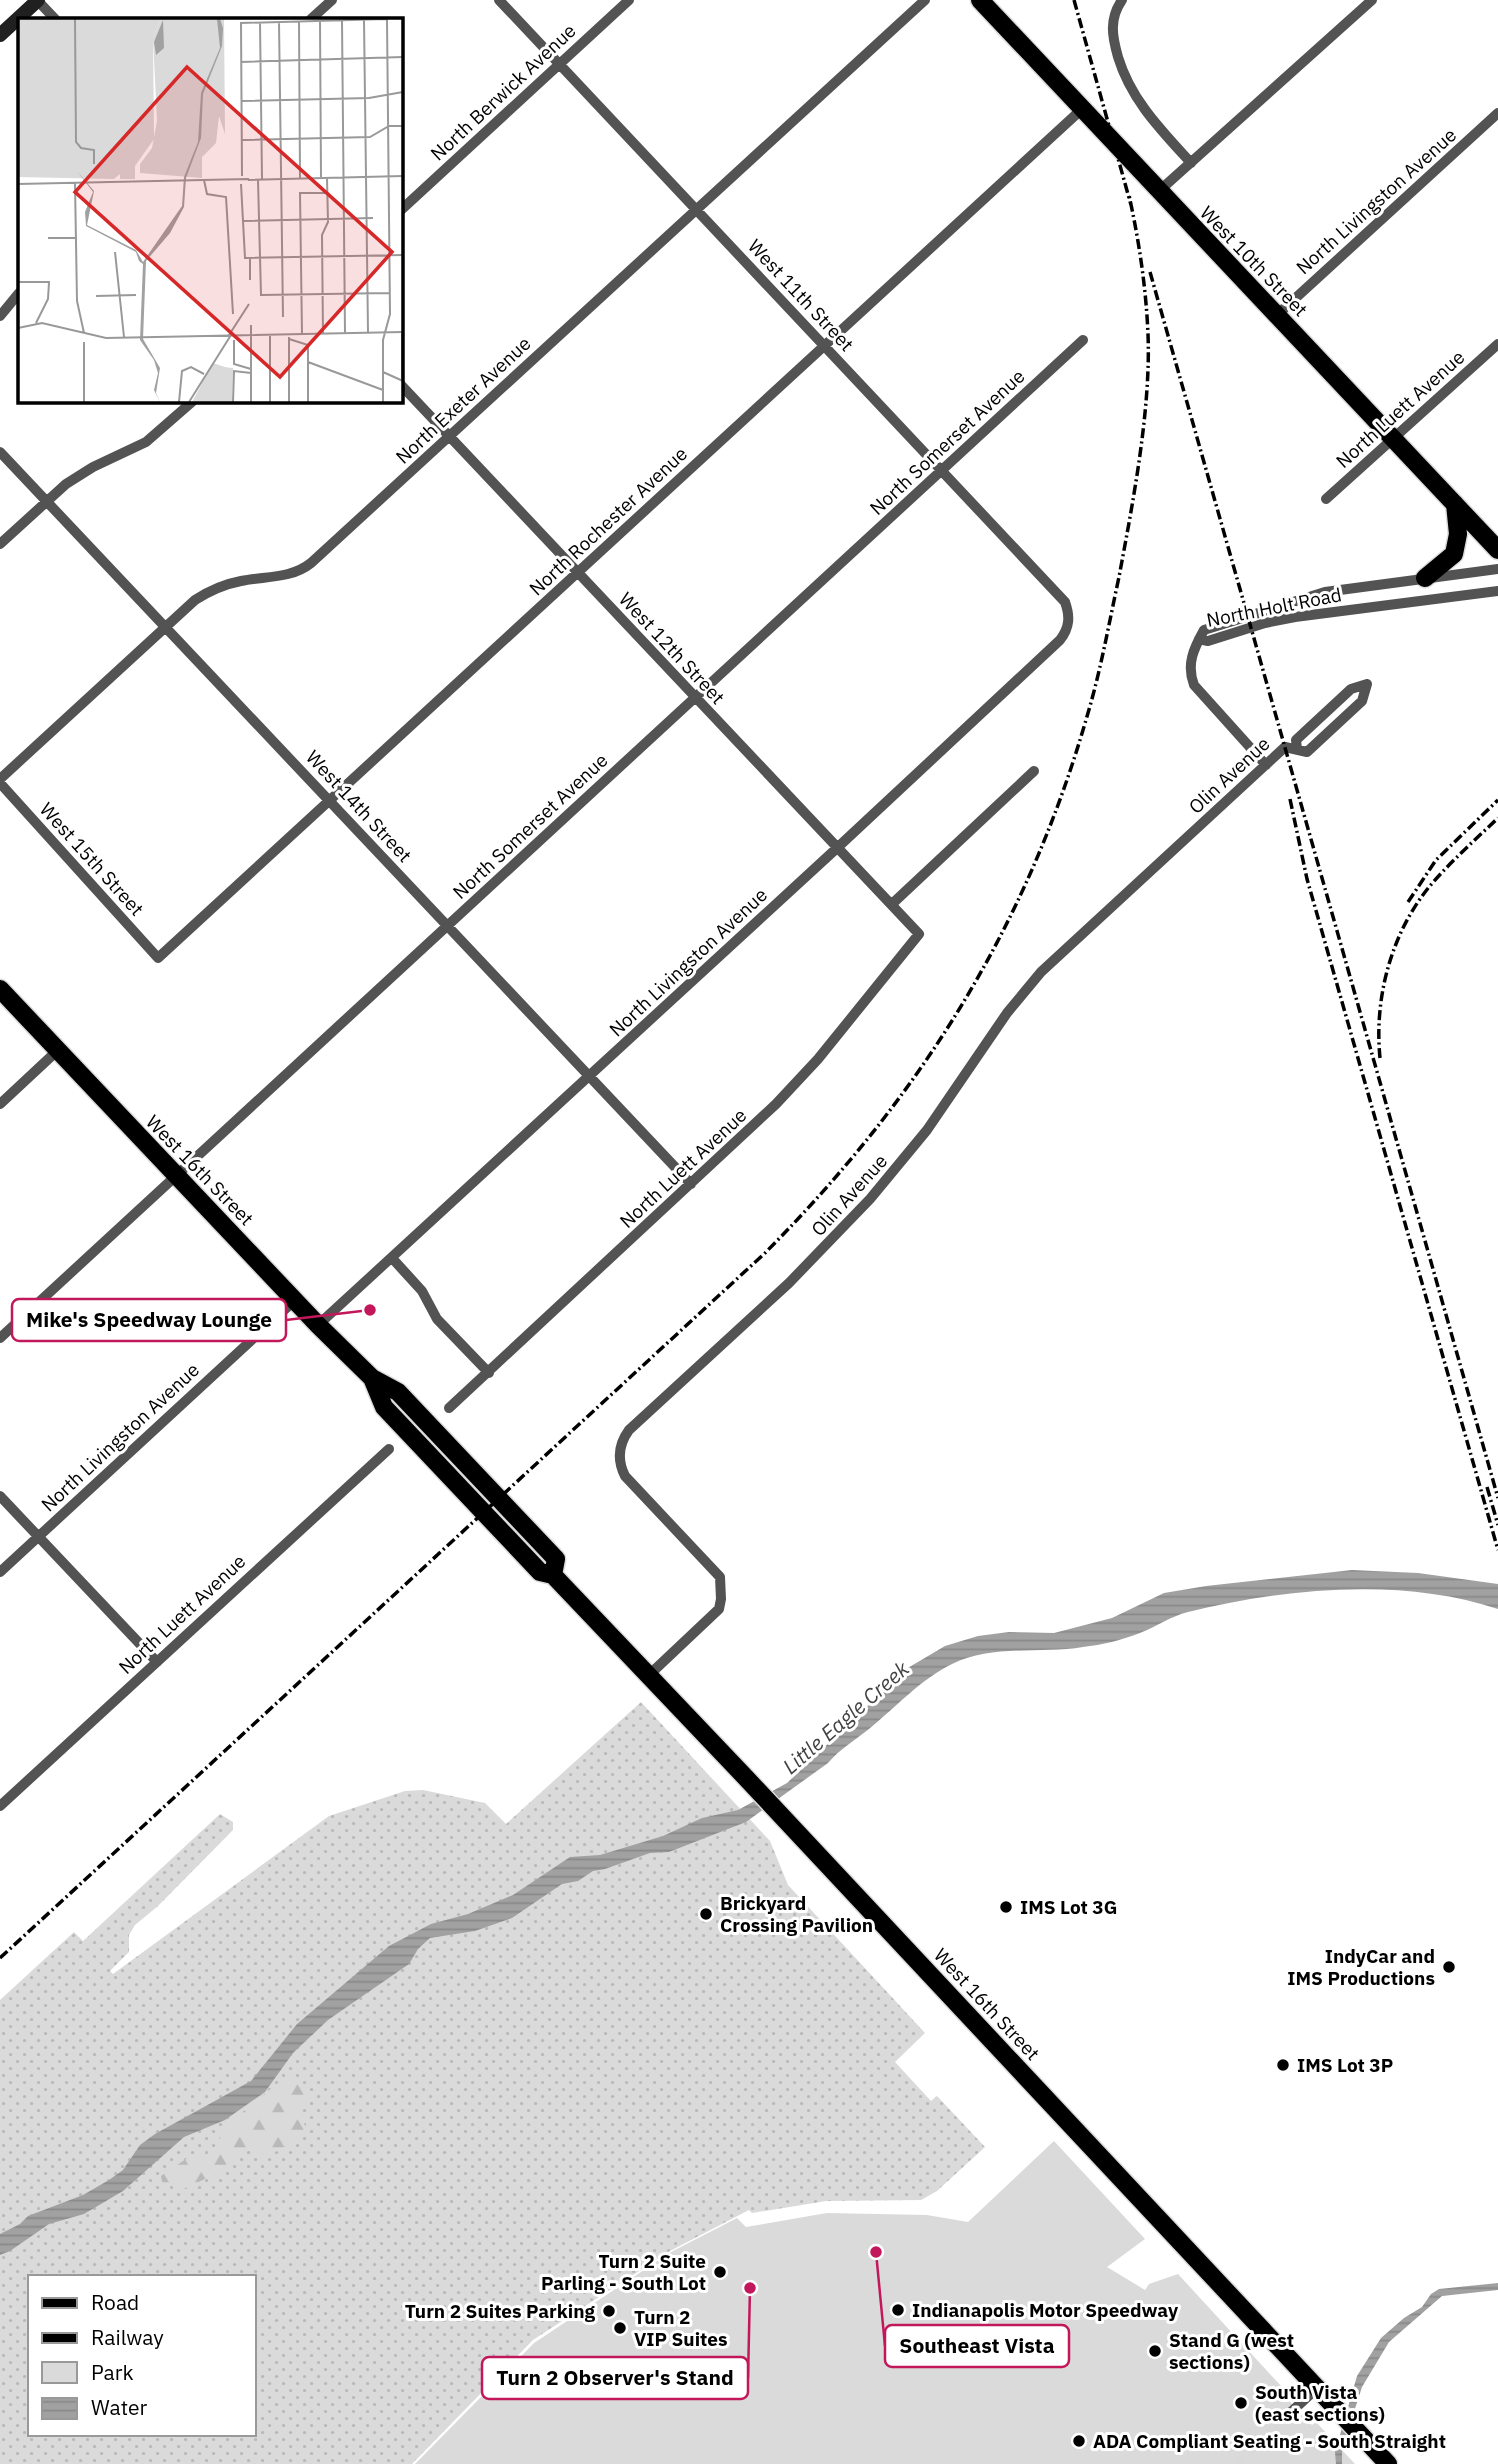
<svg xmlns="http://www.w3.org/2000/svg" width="1498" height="2464" font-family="'IBM Plex Sans',sans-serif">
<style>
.grass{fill:url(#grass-dots);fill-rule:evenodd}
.forest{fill:url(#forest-firs)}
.park{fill:#dadada}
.water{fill:url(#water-rules)}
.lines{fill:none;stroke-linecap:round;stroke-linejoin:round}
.street-tunnel{stroke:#d9d9d9;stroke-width:10;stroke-dasharray:10 5;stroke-linecap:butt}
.primary-casing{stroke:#dbdbdb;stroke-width:21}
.street{stroke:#535353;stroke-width:10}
.secondary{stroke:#202020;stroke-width:14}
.primary{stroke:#000;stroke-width:18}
.rail{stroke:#000;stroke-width:3.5;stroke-dasharray:10 3.5 2 3.5;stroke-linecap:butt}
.poi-dot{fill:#000;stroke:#fff;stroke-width:2.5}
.labels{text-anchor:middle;stroke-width:6;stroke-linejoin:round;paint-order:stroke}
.street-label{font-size:19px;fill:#000;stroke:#fff}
.poi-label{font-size:19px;font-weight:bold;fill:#000;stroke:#fff;text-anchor:start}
.water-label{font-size:21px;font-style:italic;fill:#424242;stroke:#fff}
.inset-road{fill:none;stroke:#999;stroke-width:2}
.view{fill:#d62828;fill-opacity:0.15;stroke:#d62828;stroke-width:3.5}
.inset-edge{fill:none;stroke:#000;stroke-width:3.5}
.leader{fill:none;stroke:#c2185b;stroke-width:2.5}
.callout-dot{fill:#c2185b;stroke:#fff;stroke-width:2.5}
.callout{fill:#fff;stroke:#c2185b;stroke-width:2.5}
.callout-label{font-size:21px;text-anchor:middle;font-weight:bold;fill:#000}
</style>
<defs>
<pattern id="grass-dots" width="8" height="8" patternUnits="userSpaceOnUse" patternTransform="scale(1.75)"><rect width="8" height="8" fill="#dadada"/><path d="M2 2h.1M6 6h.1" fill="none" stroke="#b9b9b9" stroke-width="1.8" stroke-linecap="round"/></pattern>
<pattern id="forest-firs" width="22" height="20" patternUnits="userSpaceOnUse" patternTransform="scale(1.75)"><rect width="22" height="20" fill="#dadada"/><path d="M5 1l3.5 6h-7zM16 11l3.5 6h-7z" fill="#b9b9b9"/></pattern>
<pattern id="water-rules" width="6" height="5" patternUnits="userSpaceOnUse" patternTransform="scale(1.75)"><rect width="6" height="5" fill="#a1a1a1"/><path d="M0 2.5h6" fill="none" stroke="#898989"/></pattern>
</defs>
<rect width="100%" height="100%" fill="#fff"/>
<path class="grass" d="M641,1702l129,139 18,44 137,148 -30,29 36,39 6,-5 48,51 -48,44 -16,9 -95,1 -74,12 -3,-3 -79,41 -137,89 -121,124h-412v-464l74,-68 9,9 137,-127 13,8v8l-75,76 -23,19 -6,10v17l-19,19 3,3 216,-158 76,-25 18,-1 62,13 21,21zM30,2277h224v157h-224z"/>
<path class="forest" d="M291,2073l22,25 -14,10 8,24 -38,24 -27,-8 -11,19 -50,23 -5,-6 -13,2 -2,-10 28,-19 23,-3c13,-35 51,-58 79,-81z"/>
<path class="park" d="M1054,2141l91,98 -38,28 38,23 4,-6 29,-10 104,113 -3,3 33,35 4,-3 39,42h-940l119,-121 137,-91 66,-34 9,9 81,-14 100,2 41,7z"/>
<path class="water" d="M1352,1570l66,3 80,11v25c-95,-32 -214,-21 -310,3 -17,4 -32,15 -48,21 -18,7 -38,12 -57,14 -42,7 -91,-3 -131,17 -31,15 -56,43 -83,65 -14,11 -29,20 -41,34l-82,59 -77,30 -19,1 -45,16 -12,2 -15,10 -16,3 -50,34 -37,13 -45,7 -12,11 -9,15 -81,56 -35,33 -28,39 -40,28 -41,17 -61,54 -39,23 -35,10 -39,27 -10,4v-21l20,-10 8,-8 55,-21 26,-15 14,-10 17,-25 15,-11 96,-53 46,-57 92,-78 42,-22 37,-10 45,-19 57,-38 30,-2 63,-19 39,-18 36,-8 49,-27 119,-114 39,-23 33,-10 31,-4 45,1 58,-15 52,-25 42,-7z
M1498,2283v7l-56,6 -53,46 -27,45 -20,62v15h-6l-1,-12 22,-76 24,-38 23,-20 18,-11 9,-13 8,-5z"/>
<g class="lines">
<path class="street-tunnel" d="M1236,2464l54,-51"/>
<g class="primary-casing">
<path id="primary" d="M980,0l518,550
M1425,578l29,-24 4,-20 -3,-30
M0,989l318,336 54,53 26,14 158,167 -3,16
M372,1378l12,29 156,165 13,3 194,204 641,685"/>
</g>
<path class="street" d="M37,0l18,19
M1122,0c-13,19 -10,36 -4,57 13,43 43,73 73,106
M311,19l21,-19
M1159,191l213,-191
M401,210l228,-210
M1277,315l221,-202
M0,316l19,-23
M401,385l518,549 -101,125 -42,45 -327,304
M0,452l691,732
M1326,499l172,-155
M0,544l66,-60 27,-17 53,-25 47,-41
M1199,639l9,2 57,-18 30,-6 203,-26
M1297,749l-1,-9 55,-51 16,-5
M1266,765l-72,-80c-8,-21 0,-37 10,-55l121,-38 173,-23
M0,779l195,-179c14,-9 30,-16 46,-19 24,-5 50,-2 70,-18l614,-563
M0,783l158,175 924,-849
M892,904l142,-133
M0,1104l58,-54
M392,1258l30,33 15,28 52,54
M318,1325l519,-477 223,-208c10,-13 10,-24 5,-38l-566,-602
M0,1338l1083,-998
M0,1496l157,166
M0,1572l295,-272
M648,1676l71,-67 2,-10 -1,-22 -95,-101c-8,-16 -7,-31 4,-46l160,-147 81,-84 57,-69 80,-117 34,-41 244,-225 22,5 55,-51 5,-17
M0,1806l389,-357
M1290,2413l27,-25"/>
<path class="secondary" d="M0,35l38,-35"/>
<use href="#primary" class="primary"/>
<path class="rail" d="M1074,0l57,205
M1150,272l348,1226
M1290,799l17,80 191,671
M1408,902l28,-42 62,-60
M1380,1058c-6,-60 11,-124 49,-171 21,-25 46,-47 69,-69
M1487,1487l11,38
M0,1958l765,-705c156,-157 262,-326 323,-540 13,-44 21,-90 31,-136 14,-75 32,-168 29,-243 -2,-47 -9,-93 -19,-139"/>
</g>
<g class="poi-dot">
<circle cx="1006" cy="1907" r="7"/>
<circle cx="706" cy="1914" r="7"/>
<circle cx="1449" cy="1967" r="7"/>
<circle cx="1283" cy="2065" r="7"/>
<circle cx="720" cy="2272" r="7"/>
<circle cx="898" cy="2310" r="7"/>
<circle cx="609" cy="2311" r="7"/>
<circle cx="620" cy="2328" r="7"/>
<circle cx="1155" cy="2351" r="7"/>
<circle cx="1241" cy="2403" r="7"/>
<circle cx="1079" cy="2441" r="7"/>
</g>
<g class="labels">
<g class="street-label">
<text transform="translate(503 92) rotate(-43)" y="7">North Berwick Avenue</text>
<text transform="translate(1376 201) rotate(-42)" y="7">North Livingston Avenue</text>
<text transform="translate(1254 261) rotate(46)" y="7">West 10th Street</text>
<text transform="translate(801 295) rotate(47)" y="7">West 11th Street</text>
<text transform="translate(463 400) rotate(-43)" y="7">North Exeter Avenue</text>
<text transform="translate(1400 409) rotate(-42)" y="7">North Luett Avenue</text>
<text transform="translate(947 442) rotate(-43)" y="7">North Somerset Avenue</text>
<text transform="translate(608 521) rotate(-43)" y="7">North Rochester Avenue</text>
<text transform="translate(1274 607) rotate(-11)" y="7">North Holt Road</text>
<text transform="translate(672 648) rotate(47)" y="7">West 12th Street</text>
<text transform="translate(1229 775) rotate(-43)" y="7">Olin Avenue</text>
<text transform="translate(359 806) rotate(47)" y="7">West 14th Street</text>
<text transform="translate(530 826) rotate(-43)" y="7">North Somerset Avenue</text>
<text transform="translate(92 859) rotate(48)" y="7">West 15th Street</text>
<text transform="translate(688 962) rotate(-43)" y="7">North Livingston Avenue</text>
<text transform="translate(683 1168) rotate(-43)" y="7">North Luett Avenue</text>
<text transform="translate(200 1170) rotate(46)" y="7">West 16th Street</text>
<text transform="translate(849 1195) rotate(-48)" y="7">Olin Avenue</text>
<text transform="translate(120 1437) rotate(-43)" y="7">North Livingston Avenue</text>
<text transform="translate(182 1614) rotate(-43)" y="7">North Luett Avenue</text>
<text transform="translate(987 2004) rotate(47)" y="7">West 16th Street</text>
</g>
<g class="poi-label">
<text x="720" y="1910">Brickyard<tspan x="720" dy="22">Crossing Pavilion</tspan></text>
<text x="1020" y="1914">IMS Lot 3G</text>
<text x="1435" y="1963" text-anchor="end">IndyCar and<tspan x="1435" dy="22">IMS Productions</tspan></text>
<text x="1297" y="2072">IMS Lot 3P</text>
<text x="706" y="2268" text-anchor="end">Turn 2 Suite<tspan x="706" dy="22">Parling - South Lot</tspan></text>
<text x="912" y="2317">Indianapolis Motor Speedway</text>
<text x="595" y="2318" text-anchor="end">Turn 2 Suites Parking</text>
<text x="634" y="2324">Turn 2<tspan x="634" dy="22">VIP Suites</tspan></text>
<text x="1169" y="2347">Stand G (west<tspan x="1169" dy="22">sections)</tspan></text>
<text x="1255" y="2399">South Vista<tspan x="1255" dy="22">(east sections)</tspan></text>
<text x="1093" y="2448">ADA Compliant Seating - South Straight</text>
</g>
<g class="water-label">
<text transform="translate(846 1718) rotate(-41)" y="7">Little Eagle Creek</text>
</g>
</g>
<g transform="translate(18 18)">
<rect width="385" height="385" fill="#fff"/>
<path d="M143,1h63l1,115 -6,-18 -3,27 -14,14v21l-62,-5v-9l12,-16 5,-27 -4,-83z" fill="#dadada"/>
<path d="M195,345l15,5h-7l-8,8v26h-21z" fill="#dadada"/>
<path d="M0,1h143l-8,19 1,101 -19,27v13h-15v-5l-6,5 -96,-2zM203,349l12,1 -1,34h-19v-26z" fill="#dadada"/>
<path d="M199,1h3l3,9 -1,18 -19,48 -2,44 -15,40 -2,29 -14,26 -24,28 -3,78 17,29 -4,25 4,9 -6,-12 4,-17 -4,-13 -14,-20 3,-76 -4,-3 -3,-9 -50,-26 -1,-14 8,-20 -16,-21 17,20 -7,34 49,25 7,12 39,-56 2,-29 14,-35 3,-49 19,-45zM145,2l1,28 -8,7 -2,-13z" fill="#a1a1a1"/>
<path class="inset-road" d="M57,1l1,123 5,6 13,2v14M346,2l4,312M302,3l1,156M324,3l3,312M261,4l4,295M281,4l1,156M242,5l2,156M223,44l162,-5M223,83l128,-3 34,-6M224,122l128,-3 19,-11h14M224,158l-1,-153 146,-4M186,162l3,14 19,3 7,117M230,162l155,-4M240,162l3,115 129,-2M57,165l2,118 7,32M0,166l231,-5M223,166l4,74 158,-3M224,203l131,-3M30,220h27M97,234l9,85M232,240v22M0,264h31l-1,17 -12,24M78,278l40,-1M233,307v77M0,310l24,-5 64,15 297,-6M384,314v49M305,315l-1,-98 6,-13 -1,-44M284,316l-2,-141h27M211,317l20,-31M252,317v67M271,319v65M271,321l19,6v57M216,322v24l17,5M290,344l75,28M365,354l20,9M66,384v-60M161,384l3,-31 9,-4 13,7M171,384l42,-67M215,384l1,-31 17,2M365,384v-62l7,-26 -3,-295"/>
<path class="view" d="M169,49l205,185 -112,125 -205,-185z"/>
<rect width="385" height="385" class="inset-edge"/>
</g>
<path class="leader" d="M370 1310L286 1320M876 2252L885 2346M750 2288L748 2378"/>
<g class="callout-dot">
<circle cx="370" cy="1310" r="7"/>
<circle cx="876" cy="2252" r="7"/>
<circle cx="750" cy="2288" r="7"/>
</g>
<g class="callout">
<rect x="12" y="1299" width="274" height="42" rx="7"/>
<rect x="885" y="2325" width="184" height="42" rx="7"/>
<rect x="482" y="2357" width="266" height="42" rx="7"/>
</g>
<g class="callout-label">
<text x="149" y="1327">Mike's Speedway Lounge</text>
<text x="977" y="2353">Southeast Vista</text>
<text x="615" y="2385">Turn 2 Observer's Stand</text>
</g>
<rect x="28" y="2275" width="228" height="161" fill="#ffffff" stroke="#999999" stroke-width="2"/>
<rect x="42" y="2298" width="35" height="10" fill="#000000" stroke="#999999" stroke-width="2"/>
<text x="91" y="2310" font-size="21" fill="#000000">Road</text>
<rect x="42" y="2333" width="35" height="10" fill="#000000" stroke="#999999" stroke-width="2"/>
<text x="91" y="2345" font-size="21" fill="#000000">Railway</text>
<rect x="42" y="2362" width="35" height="21" fill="#dadada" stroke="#999999" stroke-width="2"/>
<text x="91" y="2380" font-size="21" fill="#000000">Park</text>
<rect x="42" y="2398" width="35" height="21" fill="url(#water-rules)" stroke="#999999" stroke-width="2"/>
<text x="91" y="2415" font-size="21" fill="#000000">Water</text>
</svg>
